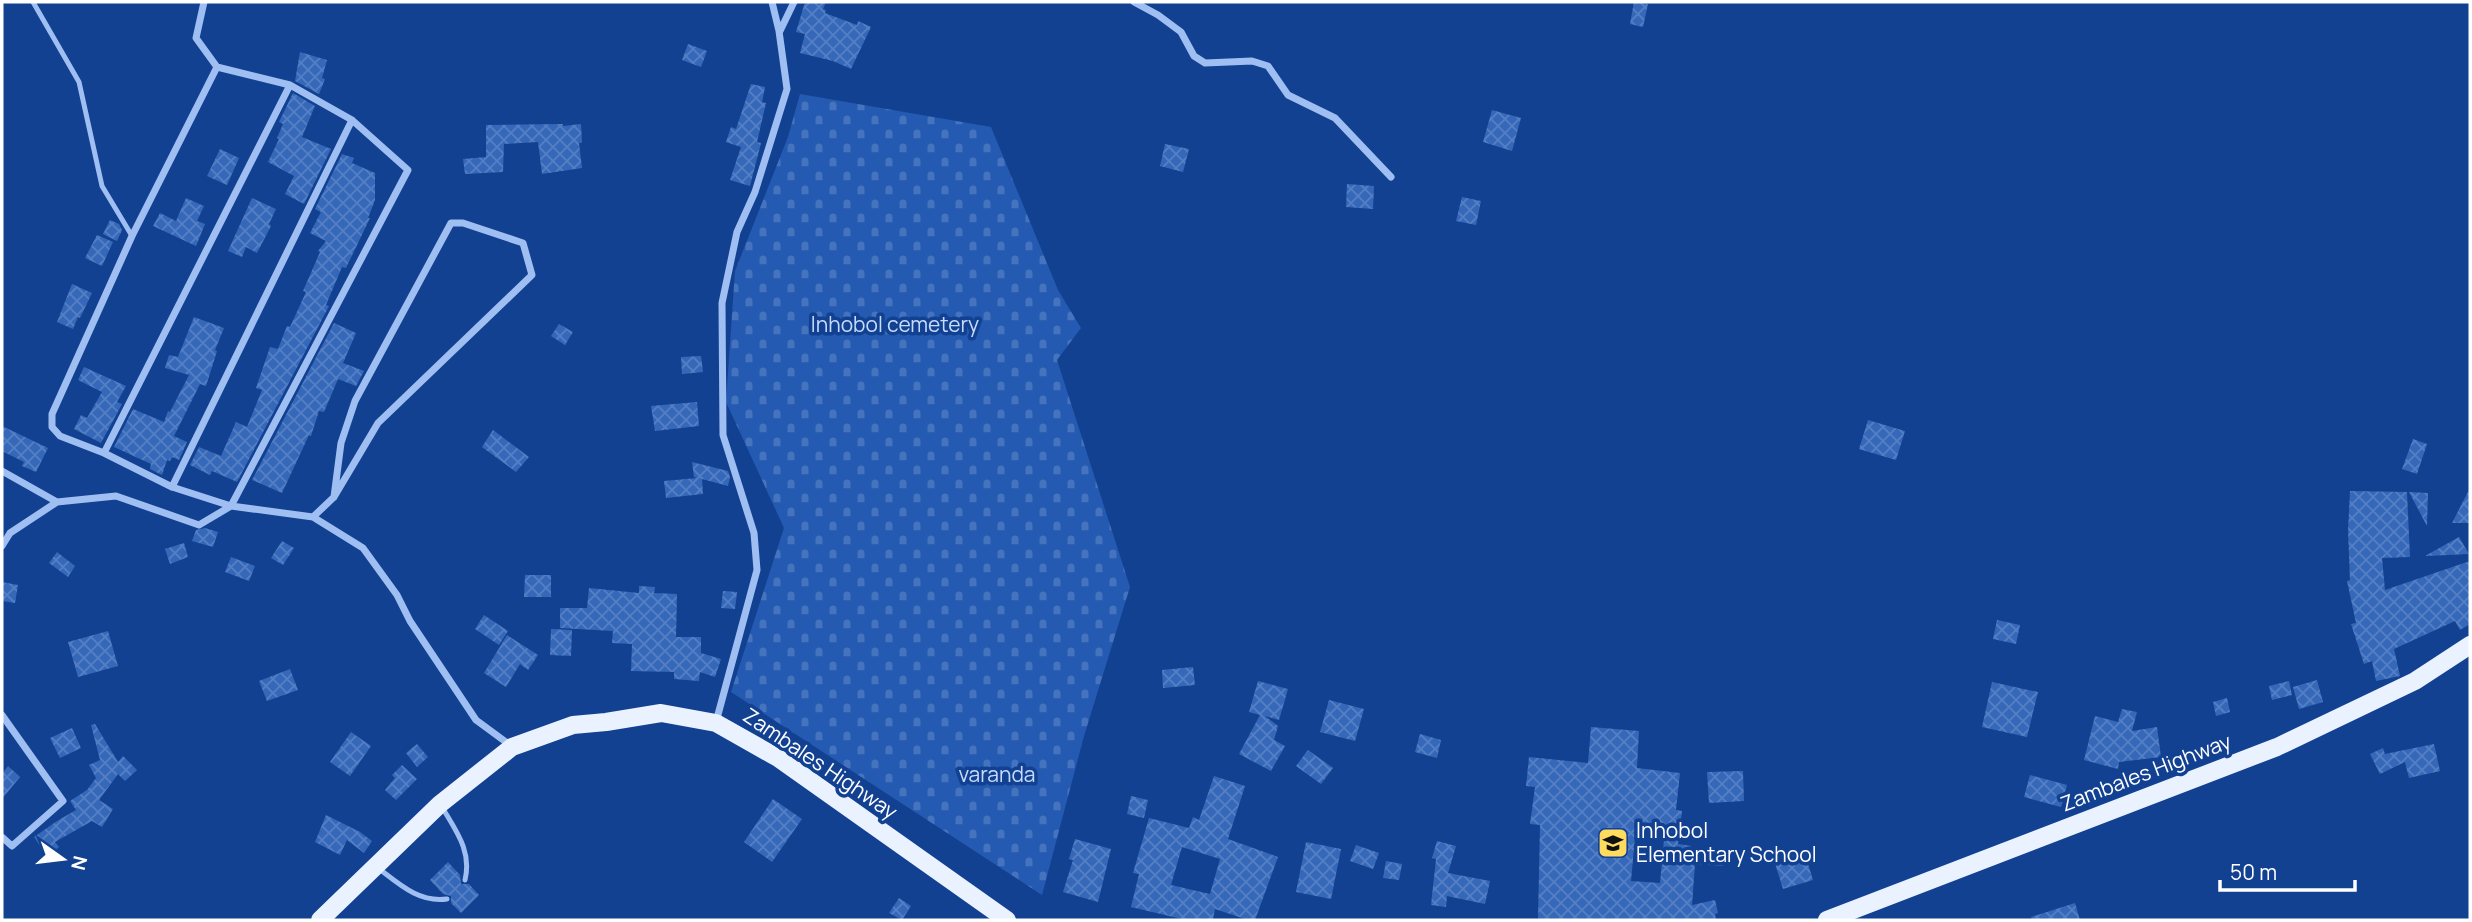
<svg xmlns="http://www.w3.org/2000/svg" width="2472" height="922" font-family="Manrope,sans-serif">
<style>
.cemetery{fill:url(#cemetery-stones)}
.building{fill:url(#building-cross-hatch);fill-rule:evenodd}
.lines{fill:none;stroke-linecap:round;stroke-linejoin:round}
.service{stroke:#9fbff2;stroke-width:5}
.minor{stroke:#9fbff2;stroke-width:7}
.primary{stroke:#eaf1ff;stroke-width:18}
.labels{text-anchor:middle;stroke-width:7;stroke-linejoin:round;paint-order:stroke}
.park-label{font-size:21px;fill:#c6dbfd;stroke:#124192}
.street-label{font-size:21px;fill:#fff;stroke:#124192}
.poi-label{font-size:21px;fill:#fff;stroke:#124192;text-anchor:start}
</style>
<defs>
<pattern id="cemetery-stones" width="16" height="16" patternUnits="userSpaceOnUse" patternTransform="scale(1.75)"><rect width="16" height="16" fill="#245ab1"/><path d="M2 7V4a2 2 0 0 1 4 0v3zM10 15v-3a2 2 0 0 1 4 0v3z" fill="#4573bd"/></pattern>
<pattern id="building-cross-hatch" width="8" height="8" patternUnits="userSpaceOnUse" patternTransform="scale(1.75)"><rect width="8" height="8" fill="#3668b9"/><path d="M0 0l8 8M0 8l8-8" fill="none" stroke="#547fc4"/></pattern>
</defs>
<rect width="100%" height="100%" fill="#124192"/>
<path class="cemetery" d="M800,94l191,33 67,163 23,38 -24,32 73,227 -46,149 -42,159 -311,-203 53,-164 -58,-126 9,-131 53,-134z"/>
<path class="building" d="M805,2h21l-3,7 3,1 -1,3 32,12 1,-4 13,6 -20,42 -18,-8 -33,-8 5,-19 -9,-2z
M1634,2l14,2 -5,23 -13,-3z
M688,44l19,7 -6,16 -19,-7z
M300,52l27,8 -5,18 3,1 -6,15 -24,-13z
M751,84l14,3 -3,15 4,1 -9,39 4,1 -11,43 -20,-6 11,-33 -15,-5 5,-15 5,2z
M293,93l22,13 -13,31 29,12 -27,55 -19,-10 9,-18 -26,-14 11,-23 -2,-1 6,-14 -4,-2z
M1492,110l29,8 -9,33 -29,-9z
M563,124v2l18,-2 1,19h-3l3,25 -40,6 -4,-32 -34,2 -1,28 -38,2 -2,-15 23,-2v-32z
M1165,144l24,5 -6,23 -23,-6z
M220,149l19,9 -12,27 -20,-9z
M342,154l12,4 -2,5 23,10v27l-7,18h2l-24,50 -4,-1 -16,38 3,1 -92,176 -25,-11 -2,4 -20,-10 9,-18 22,9 15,-34 11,5 15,-37 -6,-2 14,-41 8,2 9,-23 3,1 16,-35 -3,-1 17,-39 -2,-1 8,-10 -16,-8 11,-21 -6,-3z
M1347,184l27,2 -1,23 -27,-2z
M1462,197l19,4 -5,24 -20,-4z
M186,198l18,8 -7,15 8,3 -9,22 -43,-20 7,-13 16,8z
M252,198l24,11 -7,15 2,2 -14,27 -11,-6 -4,10 -14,-6z
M110,220l9,4 3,6 -5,11 -14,-7z
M97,235l16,7 -11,24 -17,-8z
M72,284l20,9 -12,25 -2,-1 -5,12 -16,-7z
M194,317l30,11 -9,22 2,1 -11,35 -6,-2 -26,52 13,6 -8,18 -7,-3 -2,4 -3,-1 -5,15 -12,-6 1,-5 -37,-17 19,-38 31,13 4,-11 2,1 19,-37 -24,-7 4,-13 9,2z
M334,323l22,10 -13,30 21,8 -8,15 -18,-7 -14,33 -5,-1 -8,25 -2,-1 -27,58 -30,-13z
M559,324l14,8 -8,13 -14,-9z
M701,356l2,16 -21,2 -1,-17z
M84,367l42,19 -9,16 5,2 -21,39 -27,-14 7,-14 6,3 15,-26 -24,-12z
M697,402l2,24 -44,5 -4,-25z
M1868,420l37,11 -9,29 -37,-11z
M2,426l46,22 -12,24 -14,-6 2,-4 -22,-11z
M493,430l36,27 -13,15 -34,-25z
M2413,439l14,5 -10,30 -15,-5z
M692,462l36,9 2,6 -2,9 -26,-7 1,15 -37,4 -2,-17 33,-3 -3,-1z
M2470,488v35h-18z
M2350,491l57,1 3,65 -28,1 3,32 85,-29v63l-10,6 -5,-9 -61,28 6,27 -24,5 -4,-20 -8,3 -13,-40 5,-1 -9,-42 3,-1 -2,-49z
M2409,492l19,1 -1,33z
M205,528l13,4 -5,15 -21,-6 4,-11z
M2459,537l10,17 -44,2z
M282,541l12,7 -11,17 -12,-7z
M184,543l4,14 -18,7 -5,-15z
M57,552l18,14 -7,11 -19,-14z
M231,557l24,9 -6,15 -24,-9z
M525,575h26v22h-27z
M2,582l16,3 -3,18 -13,-2z
M639,586l16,1 -1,6 23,1 -1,43h25v16l20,6 -6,18 -15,-5 -1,9 -25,-2v-7l-43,-1 1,-27 -20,-1 1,-12 -53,-3v-20h27l2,-20 50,5z
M723,591l14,1 -2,17 -14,-1z
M484,615l24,16 -9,14 -24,-16z
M1997,620l23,5 -4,19 -23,-5z
M551,629l21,1 -1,26 -21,-1z
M108,631l10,35 -40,11 -10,-35z
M507,635l31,20 -10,15 -8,-6 -14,23 -22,-14z
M1193,667l2,18 -32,3 -1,-18z
M290,669l8,21 -31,11 -8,-20z
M2317,680l6,22 -24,7 -6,-22z
M1258,681l30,8 -9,31 -14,-4 13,10 -4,14 11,6 -14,25 -32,-17 21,-39 -11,-3z
M2289,681l3,14 -20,5 -3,-14z
M1992,682l46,10 -11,45 -45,-10z
M2227,698l3,14 -14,4 -3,-14z
M1329,700l35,9 -9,32 -35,-9z
M2122,709l15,3 -5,19 25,-4 4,30 -42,5 -1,7 -34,-9 11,-44 23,6z
M95,724l23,38 5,-6 14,14 -12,11 -7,-7 -19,26 14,9 -11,18 -10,-6 -37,21 4,5 -12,9 -13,-19 23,-16 19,-11 -6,-9 17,-11 9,-12 -7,-13 11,-5 -9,-35z
M1591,727l48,4 -2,37 43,5 -4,37 6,1 -4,33 13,2v3l33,2 -1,15 -28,-2 -3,41 23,-5 3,13 -3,1 1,6h-178l2,-95 -10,-1 5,-37 -9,-1 3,-29 59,6zM1635,837l29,3 -4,43 -29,-2z
M72,728l9,20 -21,10 -10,-20z
M351,732l20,14 -21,30 -20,-14z
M1420,734l21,6 -4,18 -22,-6z
M417,744l11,13 -11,10 -11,-14z
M2434,744l6,27 -31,7 -4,-16 -25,12 -10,-20 13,-6 2,6z
M1308,750l25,18 -12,16 -25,-18z
M402,765l15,14 -21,21 -11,-10 10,-12 -3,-3z
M8,766l12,11 -18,22v-25z
M1743,771l1,30 -35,2 -2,-31z
M2030,775l37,10 -6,22 -37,-10z
M1214,776l31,10 -17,53 50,18 -23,63h-7l-33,-11 -2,11h-27l-55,-13 8,-33 -6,-1 16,-55 40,10 4,-11 6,3zM1182,847l38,12 -10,35 -39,-9z
M1131,796l17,4 -4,18 -17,-4z
M773,799l29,20 -30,43 -28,-20z
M326,815l34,17 12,9 -8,12 -17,-13 -7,15 -25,-13z
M1075,839l36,10 -13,53 -35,-10 10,-32 -4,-1z
M1437,841l19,5 -8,27 42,8 -5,23 -38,-8 -1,11 -15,-2 5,-46 -4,-1z
M1306,842l35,7 -10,50 -35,-7z
M1356,845l23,8 -6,16 -23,-8z
M1803,848l10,32 -30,9 -10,-32z
M1386,861l16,3 -3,16 -16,-2z
M448,862l12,13 1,9h8l10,11 -18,18 -10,-10v-7l-8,-2 -13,-14z
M899,898l12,8 -9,14 -13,-7z
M2075,903l5,17h-48l-1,-3z"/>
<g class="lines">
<path class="service" d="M33,2l46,80 23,104 30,50
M442,807c14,24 30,44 23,73
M378,868c21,16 41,35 69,31"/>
<path class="minor" d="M204,2l-8,36 21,29 73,18 62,35 56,50 -177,336 -59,-19 -68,-34 -44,-17 -8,-9v-13l80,-178 85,-169
M1134,2l24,13 23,17 13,24 11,7 47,-2 16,5 20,29 47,23 56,59
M780,31l14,-29
M104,453l186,-368
M2,471l55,31
M172,487l180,-367
M313,517l21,-20 44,-74 154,-148 -9,-32 -60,-20h-12l-96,178 -14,42 -7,54
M2,546l8,-13 47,-31 59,-6 83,29 32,-19 82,11 50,31 34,47 13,26 66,99 34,25
M2,715l61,86 -51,45 -10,-9
M716,722l41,-152 -3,-37 -31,-98 -1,-132 15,-71 18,-40 32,-103 -8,-58 -7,-29"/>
<path class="primary" d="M320,920l120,-116 72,-57 61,-22 33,-3 55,-9 55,10 62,35 229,162
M1827,920l450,-173 138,-66 55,-36"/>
</g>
<defs>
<g id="school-square" transform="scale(1.575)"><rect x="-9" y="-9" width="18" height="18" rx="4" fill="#ffdc60" stroke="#124192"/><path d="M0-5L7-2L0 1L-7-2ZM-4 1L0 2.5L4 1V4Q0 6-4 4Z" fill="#111"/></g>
</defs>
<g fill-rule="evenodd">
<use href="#school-square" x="1613" y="843"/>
</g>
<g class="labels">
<g class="park-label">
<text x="895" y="332">Inhobol cemetery</text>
<text x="997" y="782">varanda</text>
</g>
<g class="street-label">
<text transform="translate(820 764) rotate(34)" y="7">Zambales Highway</text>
<text transform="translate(2146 773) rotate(-21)" y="7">Zambales Highway</text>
</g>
<g class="poi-label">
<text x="1636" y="838">Inhobol<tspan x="1636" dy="24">Elementary School</tspan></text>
</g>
</g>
<rect width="2472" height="922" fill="none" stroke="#ffffff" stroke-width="7"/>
<g transform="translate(63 859) rotate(104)" stroke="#124192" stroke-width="5" paint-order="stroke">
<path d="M0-5L12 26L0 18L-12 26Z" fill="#ffffff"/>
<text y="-10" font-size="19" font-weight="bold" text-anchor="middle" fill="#ffffff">N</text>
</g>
<path d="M2220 880v10h135v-10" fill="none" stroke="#ffffff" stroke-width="3.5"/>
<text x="2230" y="880" font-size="21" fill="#ffffff" stroke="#124192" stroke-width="5" paint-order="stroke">50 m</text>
</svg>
